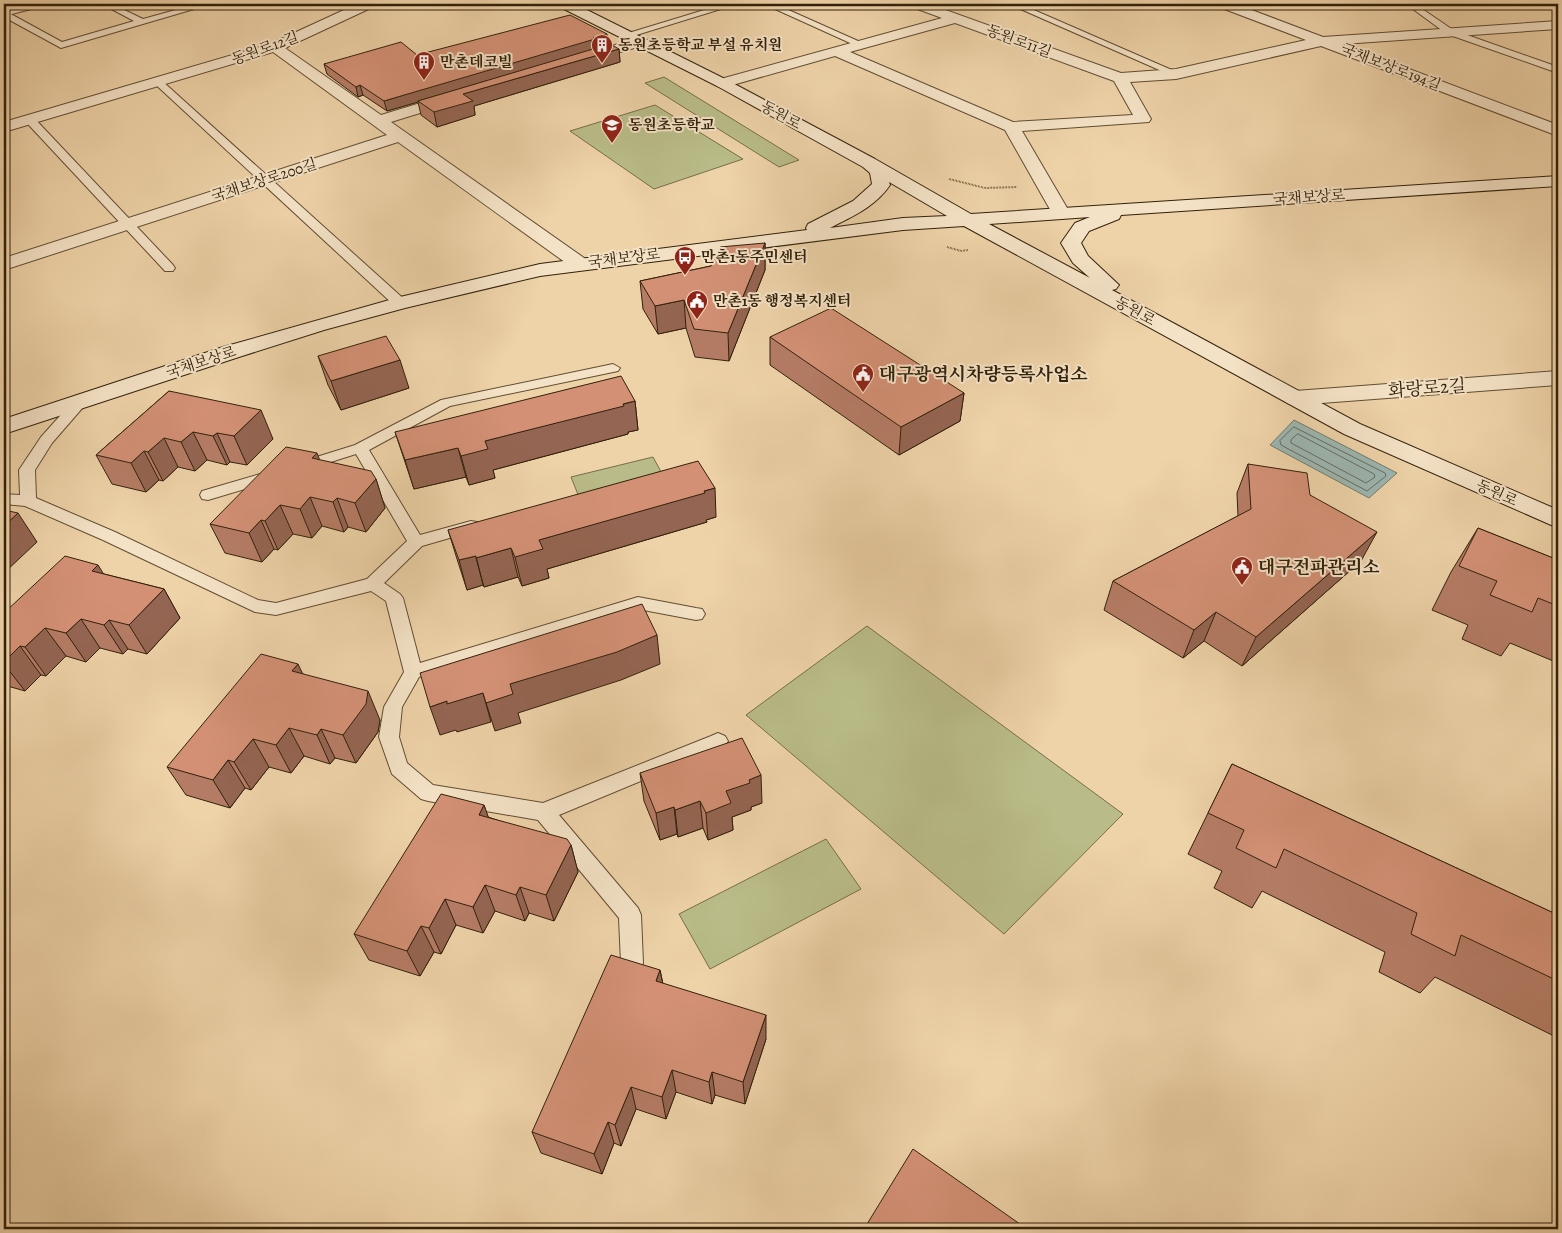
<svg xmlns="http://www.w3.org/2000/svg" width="1562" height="1233" font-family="Alegreya,'Noto Serif KR',serif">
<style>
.green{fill:#b9bc88;stroke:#766e4a}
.water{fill:#9cb6b1;stroke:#727a6f}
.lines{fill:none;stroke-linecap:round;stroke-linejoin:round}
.shore{stroke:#676c5e;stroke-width:1}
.service-casing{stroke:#614d32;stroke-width:2}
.minor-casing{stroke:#614d32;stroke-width:2}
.tertiary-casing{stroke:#614d32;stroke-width:2}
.secondary-casing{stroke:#32210b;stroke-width:2}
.path{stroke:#32210b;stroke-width:2;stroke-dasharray:0.5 1;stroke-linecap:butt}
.service{fill:#f4e2c6;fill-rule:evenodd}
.minor{fill:#f4e2c6;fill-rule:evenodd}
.tertiary{fill:#f4e2c6;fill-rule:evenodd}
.secondary{fill:#f4e2c6;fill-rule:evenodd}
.wall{fill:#b57c65;stroke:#32210b}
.shaded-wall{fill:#946552;stroke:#32210b}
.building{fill:#d39075;stroke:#32210b}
.labels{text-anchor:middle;stroke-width:4;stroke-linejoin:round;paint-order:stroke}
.far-street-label{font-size:15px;fill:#32210b;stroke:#f4e2c6}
.far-poi-label{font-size:15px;font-weight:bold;fill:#32210b;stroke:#f4e2c6;text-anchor:start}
.poi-label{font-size:18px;font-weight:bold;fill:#32210b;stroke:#f4e2c6;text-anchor:start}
.street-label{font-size:18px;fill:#32210b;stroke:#f4e2c6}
</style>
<rect width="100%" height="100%" fill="#eed2a8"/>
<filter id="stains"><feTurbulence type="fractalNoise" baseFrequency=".004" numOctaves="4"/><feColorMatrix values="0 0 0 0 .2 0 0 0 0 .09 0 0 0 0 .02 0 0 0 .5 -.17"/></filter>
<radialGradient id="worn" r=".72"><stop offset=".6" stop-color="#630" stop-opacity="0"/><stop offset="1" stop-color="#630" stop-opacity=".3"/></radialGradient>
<path class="green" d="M664,77l135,83 -20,7 -134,-84z
M655,105l88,54 -89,30 -84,-58z
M653,457l13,24 -85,21 -10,-25z
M867,626l256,188 -119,120 -258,-219z
M826,839l35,50 -151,80 -31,-55z"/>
<path class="water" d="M1294,420l103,53 -28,25 -99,-53z"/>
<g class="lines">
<path class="shore" d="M1294,427l91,46 1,3 -19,15 -86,-46 -1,-4z
M1298,434l76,40 1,3 -9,6 -75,-40v-3z"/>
<g class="service-casing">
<path id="service" d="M102,4h10l31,15 47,-13 4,3 -133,39 -57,-31v-6l3,1 55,30 72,-21z
M724,4h13l-107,33h-6l-2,-2z
M764,4h11l92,41 -2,2h-6z
M1009,4h11l161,70 -5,3 -3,-1z
M1406,4h9l38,26 105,37v6l-111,-39z
M158,79l3,1 244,220 1,3 -1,3h-10l-240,-222v-4z
M30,117l4,1 139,147 2,3 -2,3h-8l-139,-149 -1,-2z
M613,364l7,4 -2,3 -168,35 -81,44 51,85 51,-14 6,1 2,4 -2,4 -55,16 -38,37 16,11 3,4 17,65 218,-66 58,11 6,1 3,5 -3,5 -6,1 -58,-11 -219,68 -17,30 -3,30 8,26 26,22 110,18 168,-67 7,-3 7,3 3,5 -3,5 -166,69 79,93 3,7 2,48 -3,7 -8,4 -8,-4 -3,-7 -2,-45 -81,-98 -110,-19 -7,-2 -29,-25 -13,-37 5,-30 20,-35 -18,-71 -15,-10 -95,24 -21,-3 -152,-72 -78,-34 -21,-2v-10l16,1 -1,-25 22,-33 34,-38h10l2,3 -2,3 -33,38 -17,27 1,28 79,34 143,68 18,3 91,-24 40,-38 -51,-87 -57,18 -5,-2 -3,-3 3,-3 61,-19 86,-45z
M274,470l5,1 3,4 -3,4 -71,21 -6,-1 -2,-4 2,-4z"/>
</g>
<g class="minor-casing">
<path id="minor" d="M357,4h18l-2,3 -88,41 96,67 69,-21h12l2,3 -2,3 -71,22 196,138 3,4 -3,4 -7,2 -7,-2 -175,-126 -394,128v-12l383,-123 -114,-83 -269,80v-10l266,-78z
M910,4h19l192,69 55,-4 130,-29 -87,-33 -2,-3h19l87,33 235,-16v8l-215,15 215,81v11l-237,-90 -145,33 -46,3 21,37 -2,3 -127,9 48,82 -2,4 -7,2 -7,-2 -2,-4 -47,-83 -170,-74 -113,32 -5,-2 -3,-3 3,-3 225,-62 -30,-11zM955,23l159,58 19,34 -120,7 -163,-70z
M640,38l5,1 2,3 -2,3 -64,18 -5,-1 -2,-3 2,-3z
M1558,371v14l-263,20 -8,-2 -3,-5 3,-5 8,-2z"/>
</g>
<g class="tertiary-casing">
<path id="tertiary" d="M19,4h22l-2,3 -35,9v-8z"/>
</g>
<g class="secondary-casing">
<path id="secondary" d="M558,4h17l152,76 148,79 96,55 587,-38v10l-437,29 -2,4 -30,12 -8,12 7,13 31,29 -3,4 -4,1 248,134 198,86v18l-214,-94 -380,-208 -61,4 -363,46 -135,32 -81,22 -85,27 -235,77v-15l219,-72 177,-50 140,-33 267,-34 -1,-2 2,-4 45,-23 19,-17 -2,-11 -7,-6 -146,-81 -157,-79zM889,182l58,34 -44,2 -73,10c23,-12 45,-21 60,-43zM1090,217l-15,6 -14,20 12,20 17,15 -101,-54z"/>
</g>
<path class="path" d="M949,179l36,9 32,-1
M947,247l14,4 7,-1"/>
<use href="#service" class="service"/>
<use href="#minor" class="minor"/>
<use href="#tertiary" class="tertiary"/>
<use href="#secondary" class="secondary"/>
</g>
<path class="wall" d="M608,43l-12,4v1l23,1 1,13 -146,44 1,9 -38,12 -16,-12 -3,-13 -31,9 -24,-16 -5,2 -31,-23 -3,-10 93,-9z
M765,243v27l-36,91 -34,-4 -9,-29 -28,6 -15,-25 -3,-28 71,-15z
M770,337l194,56 -4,28 -61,34 -129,-90z
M318,356l91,32 -68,22 -13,-25z
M169,391l104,48 -26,26 -17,-3 -3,3 -20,-5 -12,11 -17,-4 -15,14 -4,-1 -13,12 -34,-8 -16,-29z
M635,401l3,29 -10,2v2l-135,36 2,8 -26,7 -3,-8 -52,12 -19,-57z
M319,460l57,19 9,29 -19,24 -18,-5 -4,5 -22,-6 -10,12 -19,-4 -15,16 -4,-1 -12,13 -37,-9 -15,-29z
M1248,464l62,31 51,66 -119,105 -38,-25 -21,17 -79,-48 9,-29 125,-65 -1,-23z
M716,517l-10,3 1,2 -160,47 2,9 -27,8 -4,-9 -34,10 -1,-2 -16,5 -10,-31 -9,-29z
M1478,528l80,32v103l-48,-20 -9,13 -39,-17 6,-14 -36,-15 19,-38z
M104,574l60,15 16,29 -33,36 -19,-5 -5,5 -23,-6 -14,14 -20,-6 -20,20 -5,-1 -16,16 -21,-6v-72z
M303,674l77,46 -2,12 -22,31 -21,-5 -5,6 -26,-8 -13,17 -22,-6 -18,23 -6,-2 -15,20 -44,-13 -19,-28z
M1232,764l326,151v123l-123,-61 -15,16 -41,-21 6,-20 -123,-61 -10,17 -38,-20 8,-17 -34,-17z
M640,773l122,30 -11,4v3l-19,7 1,13 -25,10 -5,-12 -25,9 -1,-3 -17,6 -16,-39z
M484,805l4,12 83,28 7,27 -24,49 -25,-8 -4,8 -30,-10 -12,22 -27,-8 -15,29 -7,-2 -14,24 -51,-16 -15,-26z
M660,970l3,14 103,55 -21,65 -30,-9 -3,9 -36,-12 -10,27 -30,-10 -15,37 -7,-3 -12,31 -61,-21 -9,-21z"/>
<path class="shaded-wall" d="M607,34l1,9 -12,4v2l-178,52v1l-31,9 -3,-10z
M619,49l1,13 -146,44 1,9 -38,12 -3,-15 29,-18z
M360,85l3,10 -5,2 -2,-10z
M765,243v27l-36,91 -1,-28z
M684,300l2,28 -28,6 -3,-28z
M400,360l9,28 -68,22 -10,-29z
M964,393l-4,28 -61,34 2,-28z
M635,401l3,29 -10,2v2l-135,36 2,8 -26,7 -8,-29 24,-15z
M261,410l12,29 -26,26 -13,-29z
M193,432l14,28 -12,11 -14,-29z
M217,433l13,29 -3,3 -14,-29z
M164,438l14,29 -15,14 -15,-29z
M458,448l8,29 -52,12 -9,-29z
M144,451l15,29 -13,12 -15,-29z
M317,453l11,29 -16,-24z
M376,479l9,29 -19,24 -11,-29z
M715,488l1,29 -10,3 1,2 -160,47 2,9 -27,8 -7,-29 24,-17z
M310,497l12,29 -10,12 -12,-29z
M337,498l11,29 -4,5 -11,-30z
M280,505l13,29 -15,16 -13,-29z
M18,513l19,29 -33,31v-47z
M261,520l13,29 -12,13 -13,-29z
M1377,532l-16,29 -119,105 14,-29z
M511,548l7,29 -34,10 -8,-29z
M476,556l7,29 -16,5 -8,-30z
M98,565l18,29 -24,-23z
M164,589l16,29 -33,36 -18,-29z
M1216,612l-12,29 -21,17 11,-28z
M81,619l19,29 -14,14 -20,-29z
M109,620l19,29 -5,5 -19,-29z
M45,628l21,28 -20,20 -21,-29z
M657,635l3,29 -39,16 -103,33 3,10 -26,8 -9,-28 24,-19z
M20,646l21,29 -16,16 -21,-27v-2z
M298,664l14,29 -20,-22z
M368,691l12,29 -2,12 -22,31 -13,-28z
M483,693l8,29 -34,10 -1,-2 -16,5 -10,-28 17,-6z
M289,728l15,28 -13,17 -15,-28z
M321,729l14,29 -5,6 -13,-29z
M253,739l16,28 -18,23 -17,-28z
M228,760l17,28 -15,20 -17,-28z
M761,775l1,28 -11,4v3l-19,7 1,13 -25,10 -2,-27 20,-22 23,-11z
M700,801l3,27 -25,9 -3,-27z
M484,805l10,28 -15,-18z
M674,807l3,27 -17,6 -4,-27z
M571,845l7,27 -24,49 -8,-26z
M485,885l10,26 -12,22 -10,-26z
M520,887l9,26 -4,8 -9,-26z
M445,899l11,26 -15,29 -12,-26z
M421,926l13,26 -14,24 -13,-25z
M660,970l5,25 -9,-14z
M766,1015v24l-21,65 -2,-22z
M672,1070l4,22 -10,27 -4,-22z
M712,1072l3,23 -3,9 -3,-22z
M631,1087l5,22 -15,37 -6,-21z
M608,1122l6,21 -12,31 -8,-20z"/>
<path class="building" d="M570,15l37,19 -14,4 2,1 -211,62 -24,-16 -4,2 -32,-23 77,-22 16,13z
M610,44l9,5 -156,45 10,7 -39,11 -16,-11z
M765,243l-37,90 -34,-4 -10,-29 -29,6 -15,-25 71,-15 9,-19z
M831,308l133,85 -63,34 -131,-90z
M386,336l14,24 -69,21 -13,-25z
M621,376l14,25 -12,3 1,2 -139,35 3,8 -27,7 -3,-8 -53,12 -10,-28z
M169,391l92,19 -27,26 -17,-3 -4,3 -20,-4 -12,10 -17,-4 -16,14 -4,-1 -13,12 -35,-8z
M286,447l31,6 -5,5 59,13 5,8 -21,24 -18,-5 -4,4 -23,-5 -10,12 -20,-4 -15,16 -4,-1 -12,13 -39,-9z
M698,461l17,27 -11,3 1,2 -166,47 4,9 -28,8 -4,-9 -35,10v-2l-17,4 -11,-30z
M1248,464l59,9 3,22 67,37 -121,105 -40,-25 -22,18 -81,-49 138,-72z
M4,510l14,3 -14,13z
M1478,528l80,32v46l-20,-8 -6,14 -42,-17 7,-14 -38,-15z
M65,556l33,9 -6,6 72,18 -35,36 -20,-5 -5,5 -23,-6 -15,14 -21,-5 -20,19 -5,-1 -16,16v-49z
M642,604l15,31 -40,17 -107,32 3,10 -27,9 -3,-10 -36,11v-3l-17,6 -10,-34z
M261,654l37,10 -6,7 76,20 -2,13 -23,31 -22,-6 -4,6 -28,-7 -13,17 -23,-6 -19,23 -6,-2 -15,20 -46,-13z
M742,738l19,37 -12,5 1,3 -24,8 5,12 -25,10 -6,-12 -25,9 -1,-3 -18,6 -16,-40z
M1232,764l326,151v66l-97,-46 -6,21 -44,-22 6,-21 -133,-64 -8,19 -40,-20 8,-18 -36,-17z
M441,794l43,11 -5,10 88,24 4,6 -25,50 -26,-8 -4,8 -31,-10 -12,22 -28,-8 -16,29 -8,-2 -14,25 -53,-17z
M611,955l49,15 -4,11 110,34 -23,67 -31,-10 -3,10 -37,-12 -10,27 -31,-10 -16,38 -7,-3 -14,32 -62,-22z
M913,1149l114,80h-163z"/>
<defs>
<g id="building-pin" transform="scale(1.125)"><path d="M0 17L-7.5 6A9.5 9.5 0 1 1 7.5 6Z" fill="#8f2418" stroke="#f4e2c6"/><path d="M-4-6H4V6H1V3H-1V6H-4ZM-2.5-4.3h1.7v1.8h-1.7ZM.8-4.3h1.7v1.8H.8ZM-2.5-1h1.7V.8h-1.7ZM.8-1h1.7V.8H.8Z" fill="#fff"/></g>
<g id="school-pin" transform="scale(1.125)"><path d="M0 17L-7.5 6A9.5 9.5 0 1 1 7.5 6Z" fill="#8f2418" stroke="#f4e2c6"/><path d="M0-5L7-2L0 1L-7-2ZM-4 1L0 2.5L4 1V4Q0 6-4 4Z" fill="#fff"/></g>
<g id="bus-pin" transform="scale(1.125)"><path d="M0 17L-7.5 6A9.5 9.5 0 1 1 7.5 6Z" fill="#8f2418" stroke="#f4e2c6"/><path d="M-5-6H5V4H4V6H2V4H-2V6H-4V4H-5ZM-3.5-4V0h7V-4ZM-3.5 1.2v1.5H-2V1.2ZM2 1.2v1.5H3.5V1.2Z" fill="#fff"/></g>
<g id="civic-pin" transform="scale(1.125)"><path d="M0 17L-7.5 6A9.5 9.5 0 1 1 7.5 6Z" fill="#8f2418" stroke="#f4e2c6"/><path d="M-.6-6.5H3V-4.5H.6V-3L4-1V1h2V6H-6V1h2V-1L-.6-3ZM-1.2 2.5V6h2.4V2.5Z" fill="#fff"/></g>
</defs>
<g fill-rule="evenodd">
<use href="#building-pin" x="602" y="45"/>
<use href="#building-pin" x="424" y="62"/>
<use href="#school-pin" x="612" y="125"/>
<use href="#bus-pin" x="685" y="257"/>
<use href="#civic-pin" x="697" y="301"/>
<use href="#civic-pin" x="863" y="374"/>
<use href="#civic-pin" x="1242" y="567"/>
</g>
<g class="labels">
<g class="far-street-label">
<text transform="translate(1019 41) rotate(20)" y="5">동원로11길</text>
<text transform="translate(265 48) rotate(-20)" y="5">동원로12길</text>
<text transform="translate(1391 67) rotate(21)" y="5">국채보상로194길</text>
<text transform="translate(781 115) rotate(28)" y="5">동원로</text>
<text transform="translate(264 180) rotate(-18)" y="5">국채보상로200길</text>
<text transform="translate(1309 197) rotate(-4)" y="5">국채보상로</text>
<text transform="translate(624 258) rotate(-7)" y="5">국채보상로</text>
<text transform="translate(1135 311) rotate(29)" y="5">동원로</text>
<text transform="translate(201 362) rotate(-18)" y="5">국채보상로</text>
<text transform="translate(1497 493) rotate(24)" y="5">동원로</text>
</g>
<g class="far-poi-label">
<text x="618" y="50">동원초등학교 부설 유치원</text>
<text x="440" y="67">만촌데코빌</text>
<text x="628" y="130">동원초등학교</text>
<text x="701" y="262">만촌1동주민센터</text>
<text x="713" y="306">만촌1동 행정복지센터</text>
</g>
<g class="poi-label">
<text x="879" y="380">대구광역시차량등록사업소</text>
<text x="1258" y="573">대구전파관리소</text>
</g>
<g class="street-label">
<text transform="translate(1427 388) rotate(-4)" y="6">화랑로2길</text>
</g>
</g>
<rect width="1562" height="1233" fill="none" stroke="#eed2a8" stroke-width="20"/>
<rect x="5" y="5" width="1552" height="1223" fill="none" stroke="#32210b" stroke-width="2.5"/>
<rect x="10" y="10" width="1542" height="1213" fill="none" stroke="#32210b"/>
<rect width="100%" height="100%" filter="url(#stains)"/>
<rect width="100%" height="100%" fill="url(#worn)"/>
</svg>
